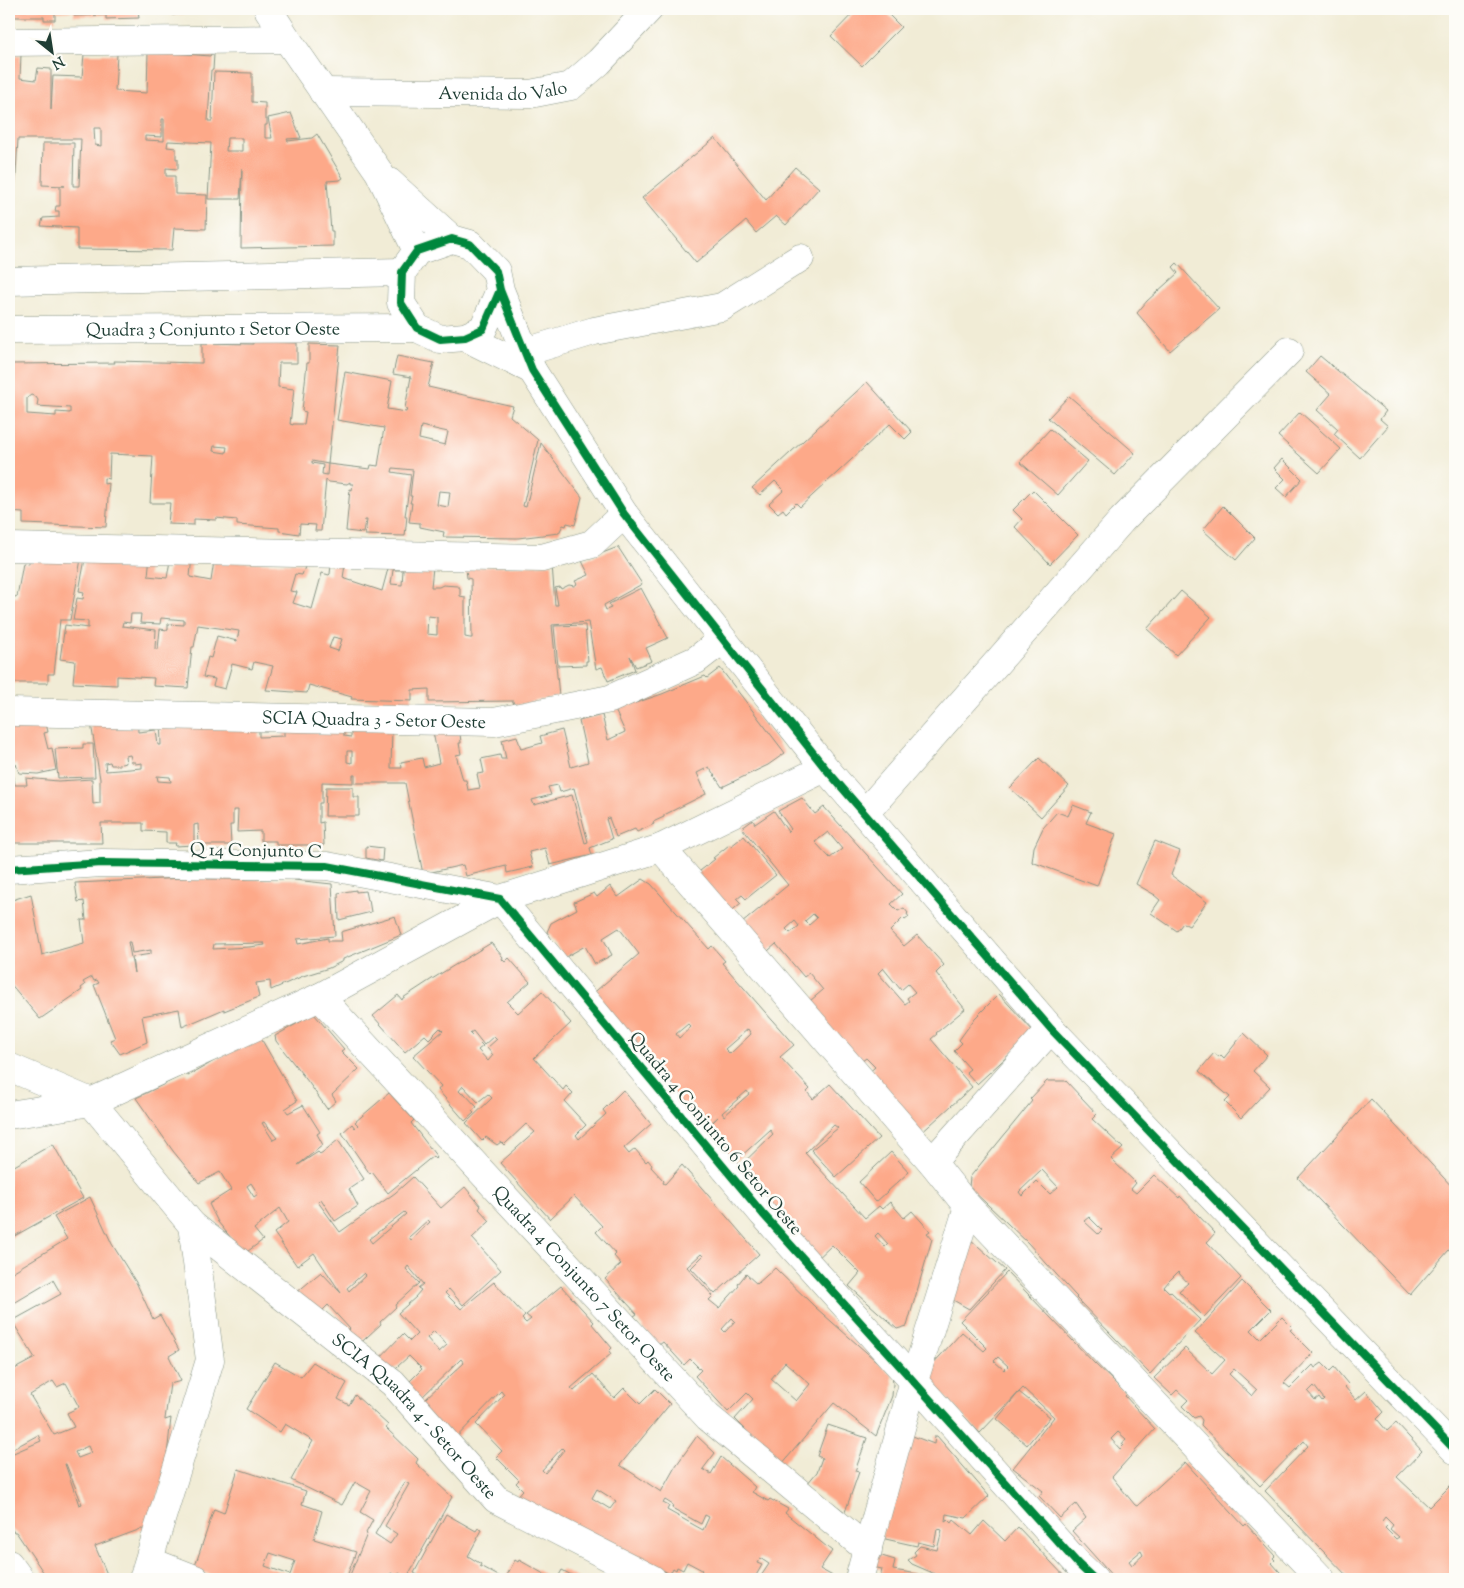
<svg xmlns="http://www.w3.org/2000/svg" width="1464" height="1588" font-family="'Sorts Mill Goudy',serif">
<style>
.building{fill:#fda989;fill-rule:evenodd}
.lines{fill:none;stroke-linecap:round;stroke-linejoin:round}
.minor-casing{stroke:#889485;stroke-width:29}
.minor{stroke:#fff;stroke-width:28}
.cycleway-casing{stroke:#fdfcf7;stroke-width:11}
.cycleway{stroke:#00873e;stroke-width:8}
.labels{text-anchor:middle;stroke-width:5;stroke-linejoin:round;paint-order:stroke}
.street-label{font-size:18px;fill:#1f3d34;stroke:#fdfcf7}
</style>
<rect width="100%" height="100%" fill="#fdfcf7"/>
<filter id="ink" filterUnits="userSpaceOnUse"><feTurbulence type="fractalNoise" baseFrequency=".02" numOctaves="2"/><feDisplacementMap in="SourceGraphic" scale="10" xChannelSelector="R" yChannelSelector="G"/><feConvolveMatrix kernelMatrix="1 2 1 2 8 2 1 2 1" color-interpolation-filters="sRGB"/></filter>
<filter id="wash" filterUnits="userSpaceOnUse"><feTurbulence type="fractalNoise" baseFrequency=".0096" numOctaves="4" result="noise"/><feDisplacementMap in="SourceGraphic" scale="20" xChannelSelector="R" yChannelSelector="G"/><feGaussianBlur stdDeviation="1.12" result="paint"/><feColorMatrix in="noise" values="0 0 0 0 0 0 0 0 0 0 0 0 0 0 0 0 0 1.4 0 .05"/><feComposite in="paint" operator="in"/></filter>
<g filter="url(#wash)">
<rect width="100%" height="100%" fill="#f1ecd6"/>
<g id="blocks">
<path class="building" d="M9,9h129l1,9 -33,1v-4l-32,1v-5l-19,1v8h-11v-3h-32v1l-3,1z
M172,9h50v1l-50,5z
M857,9h26l18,18 -39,39 -31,-30z
M148,51l62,5 1,-2h3l-1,16h-2l-3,51h4l2,-49 38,1v29l13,1v16h2v6h-2v13h7l-4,-20 23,-5 10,25 -14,1 1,2 24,-3 5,-4 26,44 -3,2 -13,1 4,50h2v15l-92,2 1,-80 -2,31h-32l3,-56 -43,-2 -1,6 9,1v11h2v10l-12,-1v8h9v18l32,1 -1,34 -32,-1 -2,22 -95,-1v-21l-36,-2 2,-8 16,-1v-6h-4l1,-5h4v-20h5l-23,-1 1,-42h31l-1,43h6l2,-47h-63l-4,70 -5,-1v-153h12l-1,23 16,2 2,-12 13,1v41l2,-34 29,1 2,-23h33l-2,37 32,2zM162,119h2v22l-19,-1v-4l17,1zM94,128h7v18l-6,-1zM227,138h15v13h-16z
M715,138l51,62 29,-33 24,21 -33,37 -10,-9 -20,17 -10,-12 -50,42 -54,-65z
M1177,263l42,46 -49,42 -33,-38 10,-12 31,-28 -5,-6z
M253,342l44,1v20h-18l-1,24 16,2 -4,35 3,1v-1h11l2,-12 -4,-1 5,-48h2v-19l31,1 -12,119 -16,-3v2l11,2 -1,9 5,1 1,-11 42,5 1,-4 7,1 6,-38 -47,-8 8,-48 47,9 -5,28 19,3 1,-3 -2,-1 6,-31 -18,-3 4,-18 37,7 -6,24 85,19 -3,10 28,24 -15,66 3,1 15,-64 41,54 -7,28 -8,-2 -1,3 -3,-1 -4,8 -41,5 -75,-1 1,-5 -24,-5v-4l-11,-1 3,-19h-2l2,-7h-2l3,-26 -20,-2 -1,4 19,3 -6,41h2l-2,20 -40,-1 2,-15h-2l-2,13 -17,-2 4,-42 2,1 1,-6h-3v-2l-3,2 -18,-2 -3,-2 -5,51h-6l1,-6 -16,-1 -1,10 -20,-3v-3l-42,-3v-5l-21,-2v2l-22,-1v6l-26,-1 2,-21h-20l3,-47 -43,-2 -1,25 -5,-1v6l5,-1 -3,44 -83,-3v-11l-14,-1v-148l106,-1 -1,-2 88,2v-20l51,1zM31,395l5,2 2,3 -1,6 33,2v5l-14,-1v4l-29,-2v-16zM421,426l27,6 -3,13 -26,-6zM214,446l13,1 -1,6 -13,-2zM439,491l11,1 -2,15 -11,-2z
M1320,356l66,55 -6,8 8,7 -28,32 -26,-24 4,-5 -21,-19 14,-16 -25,-22z
M867,382l45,50 -7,7 -15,-15 -90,83 -4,-4 -10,10 -3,-4 -5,4 -9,-9 15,-14 -9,-9 -15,14 -8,-7z
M1069,396l66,57 -20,22 -67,-57z
M1300,412l41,37 -22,24 -41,-37z
M1050,429l38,32 -30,34 -38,-33z
M1282,459l20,20 -16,18 -10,-9 9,-9 -11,-11z
M1033,490l45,45 -28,29 -35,-37 7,-8 -9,-9z
M1223,506l32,32 -19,22 -33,-30z
M618,547l24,37 -38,21 2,5 5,-2 -2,-4 32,-16 27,50 -22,10 6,13 -16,6 -6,-11 5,14 -27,11 -6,-14 -6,2 -8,-47 -36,3 7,71 -45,10 -1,-5 -84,1v-13l-17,1v11l-61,-2 1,-2 -43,-12 -2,8 -41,-3 7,-24 -19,-4 -2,7 -20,-5 -7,25 -12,-3 2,-7 -12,-2 5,-20 3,1 6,-22 20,5 2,-10 -41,-6 -4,22h-2l-4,41 -35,-2 1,-8 -37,-2v9l-44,-2 2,-22 -15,-2 5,-34 23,3v-7l-15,-1 4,-22 6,1 1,-7 -5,-1 6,-32 65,-4 -2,21 19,2 4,-23 21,1 -2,21 21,4 3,-20 92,3 -4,11 -7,-1 -5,17 7,1 -4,11 19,6 10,-36 7,2 1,-1 1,-9h14l-2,13 39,13 7,-26 44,2 -2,20h8l4,-2 14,1 3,2v8l5,1v40l5,1h2l-1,-59 -4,-1 -1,-10 86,-4 3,41h3l-3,-17 5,-1 1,2 8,-4 5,1 3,-2 -2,-3 14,-6 -7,-14zM393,570h10l-1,15 -11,-1zM131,614h10l-1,9 20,1 1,-6 23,2v5l-16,-1v6l-8,-1 -2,20h-3l1,-19 -34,-4 1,-4 7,1zM428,616l9,1v18l-10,-1zM333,637l9,2 -4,12 -9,-3z
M81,559l-11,61h-10l-6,54h-6v9h-39v-87l8,1 6,-34 6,1v-4z
M1181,591l30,26 -35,38 -29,-26z
M585,625l3,36h-2v4l-28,1 -4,-40z
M720,668l65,85 -17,12 -46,22 -13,-20 -12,6 9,21 -42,21v2l-11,5 1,2 -17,8 -2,-3 -19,8 -7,-19 -3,1 6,20 -22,9 2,7 -42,10 -5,-17 -16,4 4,15 -26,6 -1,-7 -40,10 -3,-11 -40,9 -18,-91h-50v-8h-2v8l-31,-1v21h-3v20l4,-1 1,23h-48v-4h-15v-10l-24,1 1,-22h-5v15h-3l1,20h-32l-1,-21 -4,1v20l-19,1 1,-3h-10v-11l-23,-1v-8h-42l1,20h-93v-127l36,3 3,13 -4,1 4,16 4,-1 4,22 -18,4 -19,-1 -3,-9 -4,1 3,20h12l-1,-7 32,3 34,-2 1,25 7,-1v-24l-10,-62h47l1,15 18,-2 2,15h3l-1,-28 99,2v18l25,-1v-7l60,-6v13l7,1v-9h41l-1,40h11l-1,-6 21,-4 2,9 15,-4 -6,-31 27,1 1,10h-2l2,11 -5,1 7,25h3l2,10 12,-2 -3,-14 7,-1 -3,-14 19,-4 1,4h5l-4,-19 15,-4 4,13 21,-6 -2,-7 22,-6 9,37 17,-5 -9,-41 23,-6 6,25 17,-8 -10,-22 47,-16 43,-18 2,2zM347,751h5v12l-5,-1zM130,755l2,7h3v2l7,-1v5l-36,3 -1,-8 5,-1 1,3h9l1,-1 5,-1 -1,-7zM157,776l13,1 1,5 -13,-1zM558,785l2,7 14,-4 14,54 -3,1 -13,-48 -38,10 -2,-5 19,-5 -3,-8z
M83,744h10l2,33 -37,1 -3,-29 28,-1z
M1039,758l30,28 -28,31 -31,-29z
M326,787h27v10h6v19h-34z
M802,798l13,16 9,-7 78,87 -11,10 7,7 6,-3 4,5 -1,1 2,3 -4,3 -2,-2 -13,13 14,15 13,-11 27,30 -8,8 29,36 -29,24 1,1 -6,5 41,48 -53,48 -53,-60 9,-8 -9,-9 -9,7 -53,-59 19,-16 -14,-17 -5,4 -28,-33 -15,13 -25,-29 52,-43 -46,-57 11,-8 2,4 19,-13 14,21 3,-3 -13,-18zM828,832l14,17 -12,9 -15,-16zM813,914l4,4 -8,7 -4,-4zM795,921l4,5 -9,7 -4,-4zM883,968l18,22 7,-6 7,8 -8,6 2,3 -4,3 -27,-31z
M1073,805l18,7 -5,11 30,11 -19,52 -65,-24 2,-15 9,-19 14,-16 11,4z
M744,836l32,39 -30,24 -4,-4 -5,4 4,4 -18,15 -33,-39 25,-20 -2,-1 16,-13 2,1z
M1155,841l25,10 -9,24 36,27 -18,24 -6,-3 -6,8 -26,-18 9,-13 -6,-5h1l-19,-11z
M366,846l17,2 -1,13 -16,-3z
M207,877v2h86l1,1 38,4 3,52 -38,3 1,5 30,-6v3h14l-1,-9 54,-16 6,19 -58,24v2l-14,7 -26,8 -32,14 -1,-9 -14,2 3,14 -35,14v-2l-42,18 -3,-18 -37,7 5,26 -27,12 -10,-14 5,-2 -21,-53 5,-2 -2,-3 -3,1 -2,-4 -9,5 2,3 -4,3 1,2 -42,29 -31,-37v-81l22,-7 11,61 42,-12 -3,-23h5l-2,-19 -6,1 -3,-19zM128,942h2l2,11 19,-3v4l-19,3 2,16zM264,943l1,2 -16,2 -36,2 1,-5z
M643,879l8,5 58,65 3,-3 13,15 -3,2 72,82 -14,12 30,32 -3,3 6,7 17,-15 49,54 -43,39 -25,-27 27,-22 -4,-3 -29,28 60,65 14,-12 3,3 8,-7 14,16 8,-7 18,20 -3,2 5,6 -25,87 -10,3 -48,-43 11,-13 -28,-28 -18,17 -79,-91 38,-37 -3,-4 -41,37 -27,-34 16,-16 -17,15 -111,-136 49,-42 -20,-26 -16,10 9,17 -17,9 -10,-18 -21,12 -17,-26 4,-9 26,-14 -3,-7 20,-9 3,4 13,-11 8,11zM688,1024l3,3 -12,11 -3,-4zM748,1029l3,5 -21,20 -5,-5zM747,1091l2,3 -25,22 -2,-3zM878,1233l10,11 -3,3 -10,-11z
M356,890v2l9,-1 2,9h2l2,12 -32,8 -1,-27z
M491,943l12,14 -1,2 3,3 4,-4 21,24 -23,20 11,11 24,-22 29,32 -37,35 29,32 3,-4 7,7 -8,9 21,23 -10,10 3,4 27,-25 -3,-4 20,-20 28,34 -27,24 5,6 6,-5 11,13 2,-2 4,5 -1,2 13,14 -1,2 2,1 17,-19 77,89 -44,40 -24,-26 12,-12 -2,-2 -14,13 26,29 -4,4 10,8 20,-22 -1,-2 8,-10 11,10 18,-16 40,39 77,68 1,9 -1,12 -16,40 -42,-33 -53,62 -46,-46 18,-20 -6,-6 -19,19 -33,-36 6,-6 -11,-11 -6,6 -21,-23 -5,4 -24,-30 3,-2 -32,-35 16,-15 -7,-8 2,-2 -20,-22 6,-6 -28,-30 -24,23 -50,-56 35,-31 -9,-8 -22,21 -3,-3 -4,3 -11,-8 -4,4 -16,-18 26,-25 -4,-4 -10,8 -15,-16 -4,5 3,3 2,-1 13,14 -5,4 2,2 -9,8 -27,-31 3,-4 -28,-30 30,-25 -3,-3 -11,11 -4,-4 -20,17 -32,-36 25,-21 4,5 1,-2 29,-19zM473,1031l11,14 10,-9 3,3 -10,9 6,7 -5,6 -10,-11 5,-4 -13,-13zM732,1318l3,3 -10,11 -3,-3zM785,1362l25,22 -14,17 -25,-22z
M999,994l35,38 -57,52 -11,-12 4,-3 -16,-18 8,-8 -3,-3 16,-22z
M314,1014l30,35 -3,2 18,18 -27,26 4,6 -9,8 -18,-26 -33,-42 -1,-5z
M1244,1033l23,22 -14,16 17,16 -29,31 -16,-16 5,-5 -31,-26 15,-18 5,4 2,-2 3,3z
M259,1035l38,66 -12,8 3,4 15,-8 17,27 -3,2 6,11 -25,20 20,-13 2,2 3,-2 15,-12 26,39 -15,10 9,17 -23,15 -14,-22 -3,3 22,30 55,-39 18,-16 28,31 24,-21 16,19 -2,3 11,12 -18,17 29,32 -38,35 -14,-16 -4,4 16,16 33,-27 31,34 -3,3 4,4 5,-4 -5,-4 35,-29 33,36 -2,2 20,24 -3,3 2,3 -40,34 3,3 19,-17 21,24 10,-10 16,16 15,-15 15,15 -50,61 41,27 14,-25 22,-31 18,17 -12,16 8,5 10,-17 34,30 -3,5 16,9 2,-2 18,10 -3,4 47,38 -12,18 18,10h-79l10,-15 -9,-6 -3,5 5,2 -8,14h-58l6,-9 -15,-8 -4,8 -6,-3 -1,3 -3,-2 -3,6 -9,-5 -1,4 -148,-71 11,-12 -7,-7 3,-3 -23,-23 6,-6 -26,-27 28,-29 -3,-4 -51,53 -35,-36 49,-45 -3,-4 -45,44 -15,-13 21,-21 -13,-13 -23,21 -13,-12 30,-31 7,7 7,-7 -19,-21 18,-16h-1l6,-7 -3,-2 5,-4 -15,-18 -2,3 13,14 -24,22 1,2 -16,15 1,2 -28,26 -11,-13 8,-8 -22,-24 -9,9 -23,-21 25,-21 20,21 -27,-40 -17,13 -23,-33 14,-11 -8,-14 -26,21 9,11 -19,14 -26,-32 -9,-18 22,-14 -11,-18 -21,11 -26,-32 -37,-53 51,-25 1,3zM264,1122l13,16 -4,2 -11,-17zM251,1183l7,11 -4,3 -7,-11zM404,1212l2,2 -34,29 -3,-4zM428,1220l2,2 -19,18 -2,-3zM364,1273l2,2 -17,16 -2,-3zM434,1331l13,14 -8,7 -12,-14zM562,1448l2,2 -19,23 -3,-3zM597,1489l19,12 -6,8 -18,-11zM665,1500l8,5 -1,3 29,16 4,-9 4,2 -6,13 -36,-20 2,-4 -6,-3z
M1047,1081h19l31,33 -5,5 31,29 -12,11 25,24 -5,6 5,4 18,-18 25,23 1,-2 35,37 -8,9 34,36 -37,39 -25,-26 9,-8 -10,-11 -9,9 -5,6 5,5 1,-1 30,29 -50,54 -74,-76 1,-1 -2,-2 -47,-52 -59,-56 1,-10 62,-76 -2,-2zM1042,1170l16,17 -8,7 -13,-13 -15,15 -3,-4zM1089,1217l13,13 -4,4 -14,-13z
M389,1093l25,27 -3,3 26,34 -2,2 -2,-3 -45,37 -16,-21 -2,2 -28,-41 10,-9 3,4 3,-3 -3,-3z
M1371,1099l84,91v53l-45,52 -112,-117z
M53,1144l30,54 -74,41v-70z
M891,1152l18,20 -33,30 -17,-20z
M90,1197l22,47 25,40 16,35 7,-4 19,35 -10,6 12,25 -11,3 -5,35v1l6,-2 -6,56 -19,56 -5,-1 -46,17 14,33h-61l-32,-47h-2l-5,-6v-71l32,-14 -3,-6 -29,16v-79l26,-14 -23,-37 49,-27 -8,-14 -44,26v-32l58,-35 -13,-22zM53,1381l4,6 9,-4 13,24 -12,6 7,14 -20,8 -24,-40zM88,1446l3,7 -13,5 -3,-6zM65,1464h1l16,40 -3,1z
M970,1239l35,31 -36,39 -23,-13z
M1007,1272l88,92 32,30 -2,2 30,33 -43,48 23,28 2,1 48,-44 59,64 2,-2 29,32 -2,2 2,2 -3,3 14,16h-85l-5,-5 -3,3 2,2h-80l-43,-48 14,-13 -10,-14 -16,14 -21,-22 4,-5 -30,-23 41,-51 -31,-29 -43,45 -49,-51 -3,-6 1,-8 33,-36 22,19 3,-3 -27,-27zM998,1357l10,9 -4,4 -10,-9zM1118,1432l8,7 -4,5 2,1 -4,4 -9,-10zM1141,1551l2,4 -11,10 -3,-4z
M1242,1281l29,29 -20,20 9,9 22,-22 11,11 -3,2 23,23 -29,30 6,5 23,-23 2,3 7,-5 8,8 4,-4 14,17 -3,3 11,13 10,-9 18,21 -7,7 10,12 9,-8 26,28 -25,26 32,30 22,-22 4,4v90h-105l-85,-88 43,-45 -4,-5 -44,45 -59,-61 1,-5 -3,-4 -5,2 -12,-12 6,-6 -11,-10 -5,5 -18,-17 31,-30 27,26 13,-14 -30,-27zM1234,1369l23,21 -5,6 -23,-22zM1314,1386l10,13 -2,2 -3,-4 -4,3 -7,-8zM1385,1517l8,8 -3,4 9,8 -3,2 -11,-11 2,-2 -5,-5z
M275,1362l26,15 12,-15 34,21 -9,16 11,6 6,-10 33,30 -2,3 32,31 -2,4 36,34 -45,80 6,2h-12l1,-4 -3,-2 -1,4 -7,-4 -4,6h-30l-7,-4 17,-41 -1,-1 7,-13 -13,-8 11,-21 -16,-9 -13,23 -51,-25 22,-39 -28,-17 -5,8 -34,-23zM405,1482l4,2 -24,42 12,8 -7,10 -15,-10z
M1019,1392l31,25 -23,28 -30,-26z
M828,1425l39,13 -12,33 4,1 -14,40 -38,-28 10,-12 5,-14 -5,-2z
M910,1435l24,9 1,-8h2l52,60 -23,22 -20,-4 -1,7 3,-2 4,4 2,-3 18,15 12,-14 21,20 13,-14 49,52h-125v-2l-30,-13 -4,-4 8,-5 -2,-3 6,-6 17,4 5,-20 -5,-1 -3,17 -16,-4 -1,4 -36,-8z
M238,1469l68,22 -4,13 20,7 -8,28 42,13 -10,27h-124l-28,-10 20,-60 10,4zM270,1553l25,8 -5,14 -25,-9z
M446,1514l30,17 2,-3 4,2 -14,26 13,8 -1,2 24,13h-79l-11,-6z
M872,1553l23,7 -2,10 25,4 17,5h-55l2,-10 -10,-2z
M515,1560l3,2 1,-2 34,19h-48z
M562,1570l17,9h-22z"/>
</g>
</g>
<g filter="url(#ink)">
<use href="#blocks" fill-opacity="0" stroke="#889485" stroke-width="1"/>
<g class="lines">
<g class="minor-casing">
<g id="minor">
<path d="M268,9l19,30 92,133 38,79"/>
<path d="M9,42l278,-3"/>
<path id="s1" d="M323,92l207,2 41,-8 28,-24 50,-53"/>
<path d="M389,182l63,57"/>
<path d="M9,281l393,-9"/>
<path d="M500,290l-17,39 -18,8 -25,2 -23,-11 -16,-25 1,-31 15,-21 35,-12 18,5 26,27 4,19 32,80 92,144 201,254 226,261 404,421"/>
<path id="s2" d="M9,330l408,-2"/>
<path d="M465,337l67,33"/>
<path d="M525,352l69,-21 128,-24 78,-49"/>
<path d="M9,547l533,11 50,-14 32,-30"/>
<path id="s3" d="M9,712l485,10 116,-23 86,-39 26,-20"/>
<path d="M865,813l257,-293 167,-169"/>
<path d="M661,848l271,314 36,45 353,372"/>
<path d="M9,869l93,-6 225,3 173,33 263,315 315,350 16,15"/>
<path id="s4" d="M320,997l388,420 160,133"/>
<path d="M9,1067l82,35 101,123 18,135 -67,219"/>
<path d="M9,1115l82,-13 229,-105 180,-98 161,-51 164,-80"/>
<path d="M932,1162l119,-133"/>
<path id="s5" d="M192,1225l201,158 103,116 156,80"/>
<path d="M149,1561l46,18"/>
<path d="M9,1564l11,15"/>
<path d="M859,1579l55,-198 54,-174"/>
</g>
</g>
<use href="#minor" class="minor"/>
<g class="cycleway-casing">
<path id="cycleway" d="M500,290l-17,39 -18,8 -25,2 -23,-11 -16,-25 1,-31 15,-21 35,-12 18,5 26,27 4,19 32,80 92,144 201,254 226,261 404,421
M9,869l93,-6 225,3 173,33 263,315 315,350 16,15"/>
</g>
<use href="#cycleway" class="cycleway"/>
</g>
</g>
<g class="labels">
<g class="street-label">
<text dy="6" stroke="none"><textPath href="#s1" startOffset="180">Avenida do Valo</textPath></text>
<text dy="6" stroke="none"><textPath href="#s2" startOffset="204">Quadra 3 Conjunto 1 Setor Oeste</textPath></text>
<text dy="6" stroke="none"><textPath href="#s3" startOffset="365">SCIA Quadra 3 - Setor Oeste</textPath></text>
<text transform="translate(256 850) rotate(1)" y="6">Q 14 Conjunto C</text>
<text transform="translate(716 1133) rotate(50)" y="6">Quadra 4 Conjunto 6 Setor Oeste</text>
<text dy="6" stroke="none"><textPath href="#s4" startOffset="390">Quadra 4 Conjunto 7 Setor Oeste</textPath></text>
<text dy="6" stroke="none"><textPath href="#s5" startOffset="294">SCIA Quadra 4 - Setor Oeste</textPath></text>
</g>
</g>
<rect width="1464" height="1588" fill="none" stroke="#fdfcf7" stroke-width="30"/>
<g transform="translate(52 52) rotate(150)" stroke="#fdfcf7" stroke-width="4" paint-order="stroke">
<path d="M0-4L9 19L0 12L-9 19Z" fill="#1f3d34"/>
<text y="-8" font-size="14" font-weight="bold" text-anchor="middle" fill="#1f3d34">N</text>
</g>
</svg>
